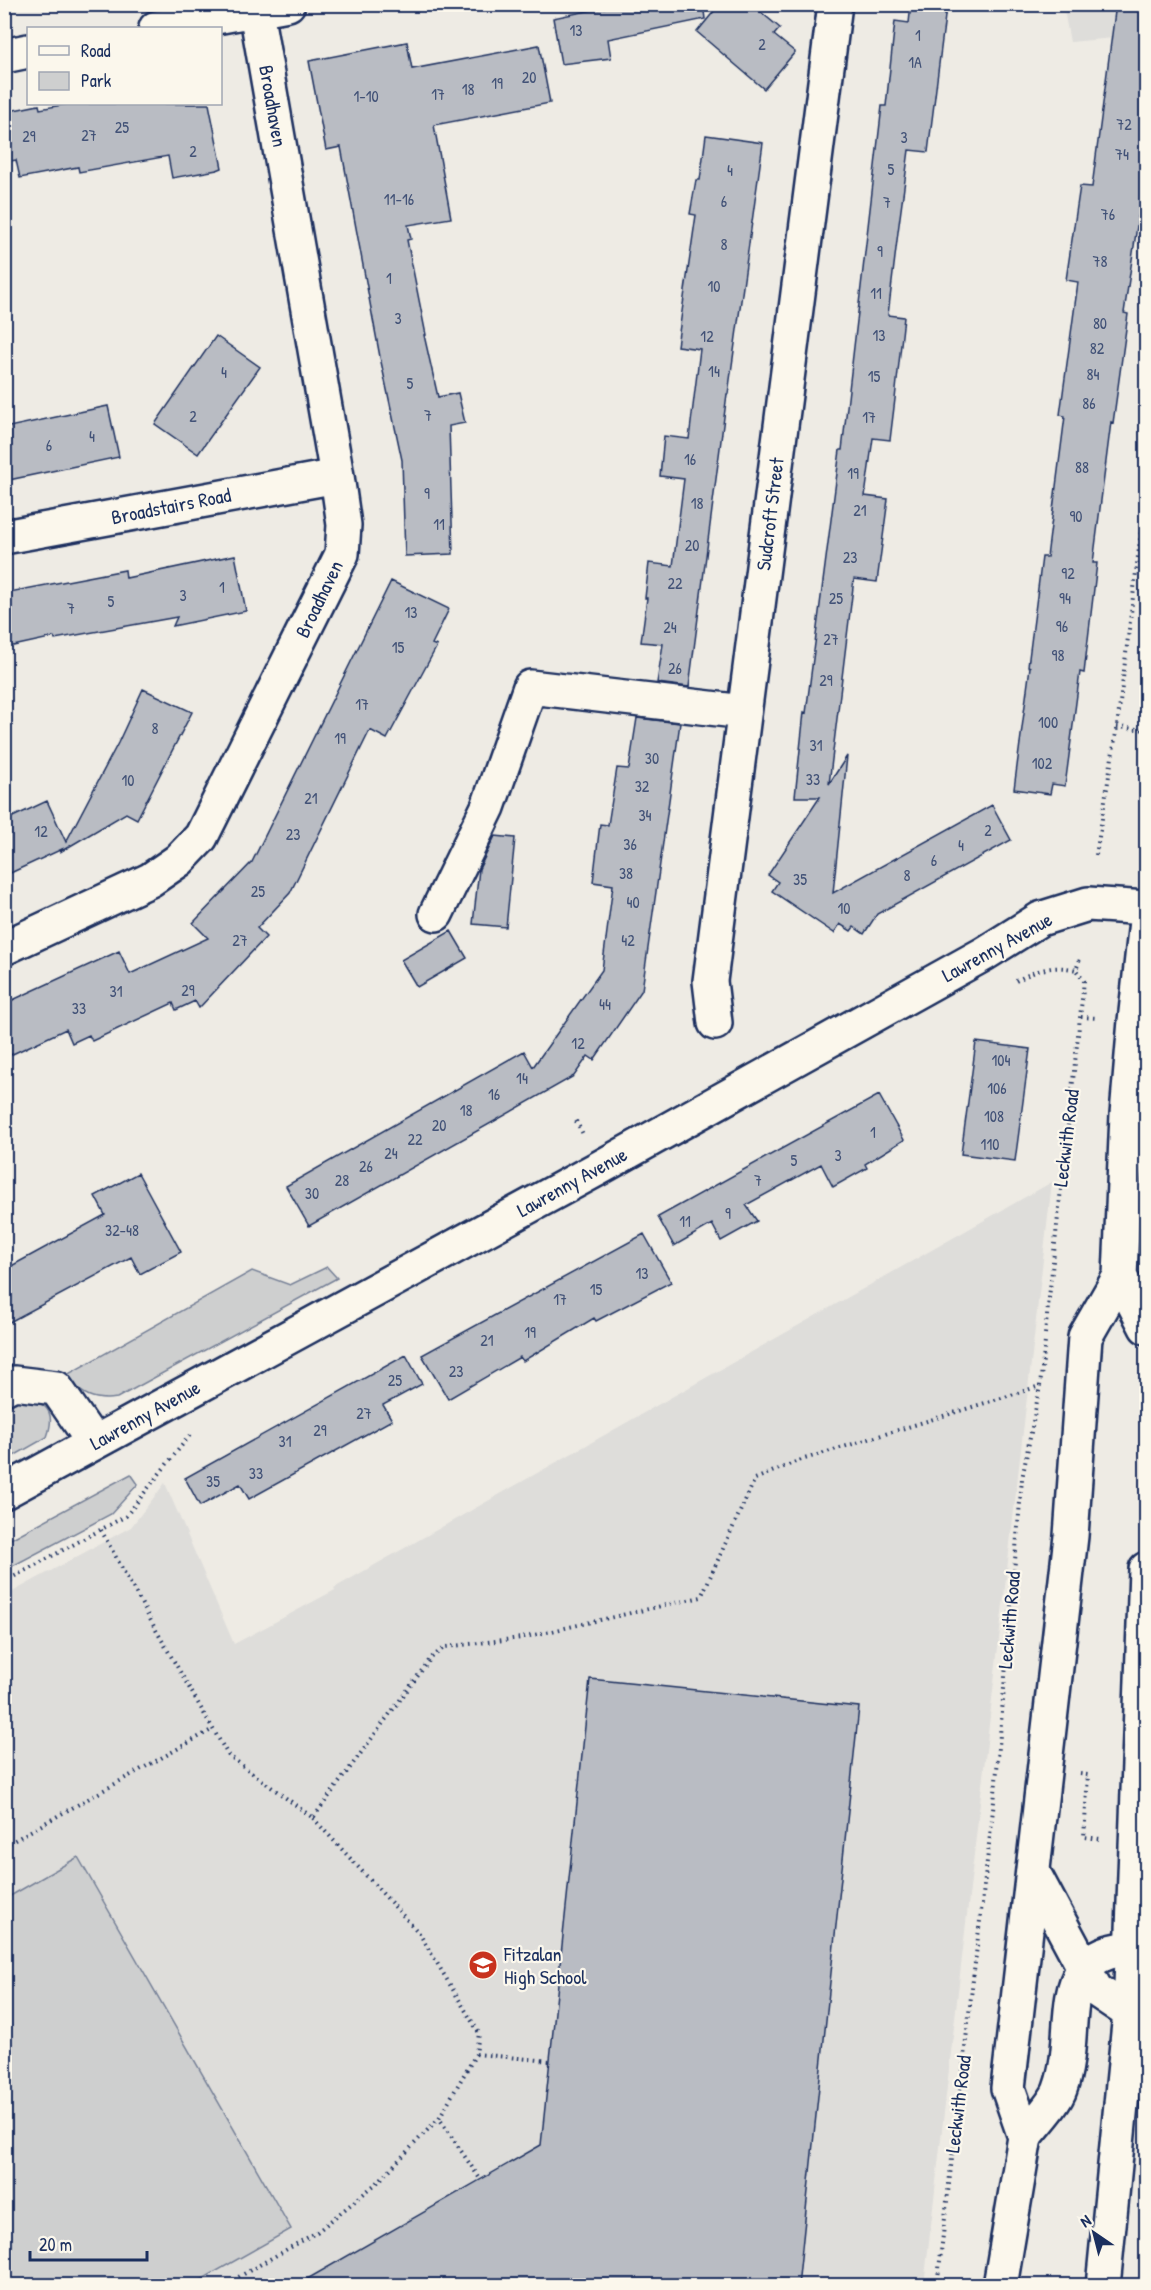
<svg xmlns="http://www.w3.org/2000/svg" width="1151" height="2290" font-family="'Patrick Hand',sans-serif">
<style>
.built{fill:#deddda}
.green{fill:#cecfcf;stroke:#747f96;stroke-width:1.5}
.building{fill:#b9bcc3;stroke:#1b2f5e;stroke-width:1.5}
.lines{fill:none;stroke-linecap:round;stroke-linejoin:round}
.minor-casing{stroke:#1b2f5e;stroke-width:38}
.major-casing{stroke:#1b2f5e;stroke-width:38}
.path{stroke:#1b2f5e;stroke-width:4;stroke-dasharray:1.5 4.5;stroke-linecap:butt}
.minor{stroke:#fbf7ec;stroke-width:33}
.major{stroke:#fbf7ec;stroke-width:33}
.labels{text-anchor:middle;stroke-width:4.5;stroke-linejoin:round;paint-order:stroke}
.number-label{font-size:16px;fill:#425277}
.street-label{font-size:20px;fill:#1b2f5e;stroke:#fbf7ec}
.poi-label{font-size:20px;fill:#1b2f5e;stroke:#fbf7ec;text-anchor:start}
</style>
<rect width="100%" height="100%" fill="#eeebe4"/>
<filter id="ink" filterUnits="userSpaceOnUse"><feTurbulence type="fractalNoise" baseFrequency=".0167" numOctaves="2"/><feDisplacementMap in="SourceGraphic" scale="12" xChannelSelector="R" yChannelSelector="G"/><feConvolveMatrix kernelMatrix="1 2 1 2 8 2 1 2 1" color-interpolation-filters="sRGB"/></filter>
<g filter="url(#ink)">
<path class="built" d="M1063,5h83v30l-76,7z
M1052,1182l-128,1103 -919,1v-690l126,-69 34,-44 69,161 101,-54 -1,-2z"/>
<path class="green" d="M327,1267l10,11 -220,120c-26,4 -35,-5 -54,-21l189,-106 38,14z
M16,1399c26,2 42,7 31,38l-42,24v-55z
M131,1474l7,10 -27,30 -106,56v-28z
M78,1857l213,372 -99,56h-187v-386z"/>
<path class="building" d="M622,4h81l2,15 -97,20 3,19 -50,6 -8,-46z
M720,4h31l29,24 -6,7 21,17 -31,37 -67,-57z
M911,4l35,4 -18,144 -19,-2 -11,82 -10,83 16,2 -9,82 -5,41 -17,-2 -8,58 23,3 -11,83 -23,-3 -25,205 18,-28 -14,137 159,-88 19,35 -134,74 -13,20 -10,-7 -3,4 -11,-7 -6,9 -62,-42 6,-9 -10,-7 52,-78h-25l9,-85 2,1 34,-263h2l40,-344h4l9,-85 14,2z
M1116,4h30v162l-22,147 4,1 -15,109 -2,-1 -18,141h4l-13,110 -4,-1 -15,114 -13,-2 -2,10 -36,-5 16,-122 -2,-1 14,-109h5l18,-141 -5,-1 18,-133 -12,-2 14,-94 12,1z
M407,42l5,27 127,-24 11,58 -116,22 17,93 -43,7 3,14 -4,1 19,95h-2l14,62 20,-4 7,30 -16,3 4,128 -48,2 -3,-96 -22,-103 -39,-210 -15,3 -17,-89z
M68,104h141l13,64 -5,2 -45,8 -4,-22 -89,16 -1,-5 -58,11 -4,-18 -12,2v-50l35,-7 1,4z
M706,135l57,8 -35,251h-1l-38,293 -32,-4 6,-39 -22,-2 6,-44h-2l4,-35 24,3 11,-87 -24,-3 4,-40 25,3 11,-90 -23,-3 19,-131 -6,-1 6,-34h4z
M216,336l44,31 -62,87 -43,-30z
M108,406l11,51 -115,24v-53z
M235,555l11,56 -73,15 4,-9 -122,22 -1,-2 -50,11v-55l121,-23 1,8z
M391,581l58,28 -17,35 5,2 -50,93 -17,-9 -80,163 -33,35 9,9 -67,71 -4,-7 -19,9 -3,-7 -81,38 -3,-6 -17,8 -6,-14 -62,29v-54l115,-53 11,23 78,-36 -15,-15 59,-61z
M143,689l49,23 -55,107 -11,-6 -66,39 2,-3 -58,27v-55l43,-20 19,41 52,-99z
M637,718l43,5 -38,267 -48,70 -6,-4 -14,20 -265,150 -23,-40 238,-135 9,16 69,-97 11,-85 -20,-3 7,-58 8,1 9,-57 12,1z
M495,836l20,2 -9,89 -33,-3 6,-55z
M451,931l16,27 -50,29 -16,-27z
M976,1042l54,7 -15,112 -54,-7z
M879,1095l25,45 -39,24 2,4 -34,19 -12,-23 -75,41 11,16 -36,20 -9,-17 -38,22 -16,-29z
M138,1173l43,79 -41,22 -9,-17 -127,68v-55l101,-55 -10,-19z
M644,1234l27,48 -75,39 -2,-3 -71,43 -3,-4 -72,42 -26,-44z
M406,1355l16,29 -39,21 9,15 -143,79 -9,-15 -40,22 -15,-28z
M590,1679l269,28 -61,579h-503l246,-141z"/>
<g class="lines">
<g class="minor-casing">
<path id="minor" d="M156,28l132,-24
M4,56l24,-5
M4,537l333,-61
M436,914l52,-107 42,-120 214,25
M4,948l146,-68 29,-20 22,-23 141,-283 2,-29 -7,-49 -81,-465
M715,1023l-5,-42 125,-977
M4,1388l10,-5 42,5 38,55
M4,1492l597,-325 383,-213 56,-35 48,-15 58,4
M1033,1872l63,118 34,23 16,2
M1025,2137c9,-12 31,-35 35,-48 23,-62 -16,-144 86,-141"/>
</g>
<g class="major-casing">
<path id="major" d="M1120,1276l26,51
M1000,2286l25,-149 -17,-49 63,-552 14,-199 35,-61 7,-162 8,-93 11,-100
M1103,2286l27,-273 16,-444"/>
</g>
<path class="path" d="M1117,727l29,3
M1096,855l21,-128 29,-236
M1016,981c20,-11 38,-17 60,-11
M1081,1017l17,1
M576,1121l8,15
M1045,1334l39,-353 -8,-11 4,-11
M101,1530l55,100 72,125 85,63 118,-160 14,-11 76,-9 180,-41 54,-118 43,-18 242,-75
M4,1582l122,-66 64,-81
M1080,1774l8,1 -4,62 17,2
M313,1818l106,115 60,100 -3,21 -37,64 41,61
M4,1846l209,-117
M476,2054l74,7
M223,2286l94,-54 61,-50 61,-64
M937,2286l58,-493 27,-314 18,-93 5,-44"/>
<use href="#minor" class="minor"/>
<use href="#major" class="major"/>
</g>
</g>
<defs>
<g id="school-disc" transform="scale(1.5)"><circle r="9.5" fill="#c8321e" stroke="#fbf7ec"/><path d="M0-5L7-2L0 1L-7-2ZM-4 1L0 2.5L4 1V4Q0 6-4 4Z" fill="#fff"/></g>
</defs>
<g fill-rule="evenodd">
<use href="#school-disc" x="483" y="1965"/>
</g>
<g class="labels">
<g class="number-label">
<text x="576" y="36">13</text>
<text x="918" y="41">1</text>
<text x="762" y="50">2</text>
<text x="915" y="68">1A</text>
<text x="529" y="83">20</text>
<text x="497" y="89">19</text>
<text x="468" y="95">18</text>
<text x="438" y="100">17</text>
<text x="366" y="102">1-10</text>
<text x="1124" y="130">72</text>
<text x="122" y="133">25</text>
<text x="89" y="141">27</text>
<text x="29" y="142">29</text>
<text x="904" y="143">3</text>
<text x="193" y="157">2</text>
<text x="1122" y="160">74</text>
<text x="891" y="175">5</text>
<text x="730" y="176">4</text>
<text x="399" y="205">11-16</text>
<text x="724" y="207">6</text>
<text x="887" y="208">7</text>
<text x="1108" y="220">76</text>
<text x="724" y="250">8</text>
<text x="880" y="257">9</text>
<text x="1100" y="267">78</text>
<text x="389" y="284">1</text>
<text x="714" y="292">10</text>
<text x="876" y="299">11</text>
<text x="398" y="324">3</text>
<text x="1100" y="329">80</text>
<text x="879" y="341">13</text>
<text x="707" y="342">12</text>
<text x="1097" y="354">82</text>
<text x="714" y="377">14</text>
<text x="224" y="378">4</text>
<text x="1093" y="380">84</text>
<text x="874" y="382">15</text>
<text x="410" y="389">5</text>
<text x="1089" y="409">86</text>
<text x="428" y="421">7</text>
<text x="193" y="422">2</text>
<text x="869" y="423">17</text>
<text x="92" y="442">4</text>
<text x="49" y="451">6</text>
<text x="690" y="465">16</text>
<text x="1082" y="473">88</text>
<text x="853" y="479">19</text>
<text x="427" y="499">9</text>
<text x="697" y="509">18</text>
<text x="860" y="516">21</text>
<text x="1076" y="522">90</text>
<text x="439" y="530">11</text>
<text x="692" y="551">20</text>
<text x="850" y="563">23</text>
<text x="1068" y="579">92</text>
<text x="675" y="589">22</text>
<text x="222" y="593">1</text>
<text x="183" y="601">3</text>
<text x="836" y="604">25</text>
<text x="1065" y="604">94</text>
<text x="111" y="607">5</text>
<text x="71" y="614">7</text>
<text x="411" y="618">13</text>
<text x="1062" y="632">96</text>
<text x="670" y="633">24</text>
<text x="831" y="645">27</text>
<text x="398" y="653">15</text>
<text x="1058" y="661">98</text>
<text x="675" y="674">26</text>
<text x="826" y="686">29</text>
<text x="362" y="710">17</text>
<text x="1048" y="728">100</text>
<text x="155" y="734">8</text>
<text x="340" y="744">19</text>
<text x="816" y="751">31</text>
<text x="652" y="764">30</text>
<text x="1042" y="769">102</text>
<text x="813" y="785">33</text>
<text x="128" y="786">10</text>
<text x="642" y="792">32</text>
<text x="311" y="804">21</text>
<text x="645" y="821">34</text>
<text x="988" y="836">2</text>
<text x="41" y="837">12</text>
<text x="293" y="840">23</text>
<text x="630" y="850">36</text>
<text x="961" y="851">4</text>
<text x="934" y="866">6</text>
<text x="626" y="879">38</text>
<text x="907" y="881">8</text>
<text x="800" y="885">35</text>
<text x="258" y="897">25</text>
<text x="633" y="908">40</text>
<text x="844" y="914">10</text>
<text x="240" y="946">27</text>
<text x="628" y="946">42</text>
<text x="188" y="996">29</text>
<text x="116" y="997">31</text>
<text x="605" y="1010">44</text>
<text x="79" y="1014">33</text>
<text x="578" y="1049">12</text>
<text x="1001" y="1066">104</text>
<text x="522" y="1084">14</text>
<text x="997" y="1094">106</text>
<text x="494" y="1100">16</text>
<text x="466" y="1116">18</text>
<text x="994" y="1122">108</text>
<text x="439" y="1131">20</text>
<text x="873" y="1138">1</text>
<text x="415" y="1145">22</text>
<text x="990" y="1150">110</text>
<text x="391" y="1159">24</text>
<text x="838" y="1161">3</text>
<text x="794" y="1166">5</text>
<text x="366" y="1172">26</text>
<text x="342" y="1186">28</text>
<text x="758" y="1186">7</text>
<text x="312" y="1199">30</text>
<text x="728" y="1219">9</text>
<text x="685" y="1227">11</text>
<text x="122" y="1236">32-48</text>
<text x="642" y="1279">13</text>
<text x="596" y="1295">15</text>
<text x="560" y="1305">17</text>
<text x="530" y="1338">19</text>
<text x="487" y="1346">21</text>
<text x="456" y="1377">23</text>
<text x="395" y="1386">25</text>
<text x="364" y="1419">27</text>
<text x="320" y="1436">29</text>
<text x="285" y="1447">31</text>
<text x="256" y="1479">33</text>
<text x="213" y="1487">35</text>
</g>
<g class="street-label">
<text transform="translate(273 106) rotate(80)" y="7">Broadhaven</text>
<text transform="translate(171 506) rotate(-11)" y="7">Broadstairs Road</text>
<text transform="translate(770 514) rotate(-83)" y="7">Sudcroft Street</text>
<text transform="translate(319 599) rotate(-64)" y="7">Broadhaven</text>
<text transform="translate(997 947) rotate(-29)" y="7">Lawrenny Avenue</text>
<text transform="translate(1066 1138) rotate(-83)" y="7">Leckwith Road</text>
<text transform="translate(572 1182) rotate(-29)" y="7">Lawrenny Avenue</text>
<text transform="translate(145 1415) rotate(-29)" y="7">Lawrenny Avenue</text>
<text transform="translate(1009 1620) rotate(-85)" y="7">Leckwith Road</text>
<text transform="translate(958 2104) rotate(-83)" y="7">Leckwith Road</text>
</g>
<g class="poi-label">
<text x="504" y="1961">Fitzalan<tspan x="504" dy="23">High School</tspan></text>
</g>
</g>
<rect width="1151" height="2290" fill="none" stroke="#fbf7ec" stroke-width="24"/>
<rect x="12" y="12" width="1127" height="2266" fill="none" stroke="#1b2f5e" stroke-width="2" filter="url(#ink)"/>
<rect x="27" y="27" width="195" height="78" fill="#fbf7ec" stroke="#a1a7b3" stroke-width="1.5"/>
<rect x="39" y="46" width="30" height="9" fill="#fbf7ec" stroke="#a1a7b3" stroke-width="1.5"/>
<text x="81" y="57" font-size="18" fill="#1b2f5e">Road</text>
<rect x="39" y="72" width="30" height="18" fill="#cecfcf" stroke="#a1a7b3" stroke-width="1.5"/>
<text x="81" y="87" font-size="18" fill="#1b2f5e">Park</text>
<g transform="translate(1094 2233) rotate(325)" stroke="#fbf7ec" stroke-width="4.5" paint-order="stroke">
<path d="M0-4.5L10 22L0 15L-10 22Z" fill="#1b2f5e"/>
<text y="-9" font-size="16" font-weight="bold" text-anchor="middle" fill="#1b2f5e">N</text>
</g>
<path d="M30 2251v9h117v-9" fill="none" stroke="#1b2f5e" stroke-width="3"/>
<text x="39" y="2251" font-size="18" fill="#1b2f5e" stroke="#fbf7ec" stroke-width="4.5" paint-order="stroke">20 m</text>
</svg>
